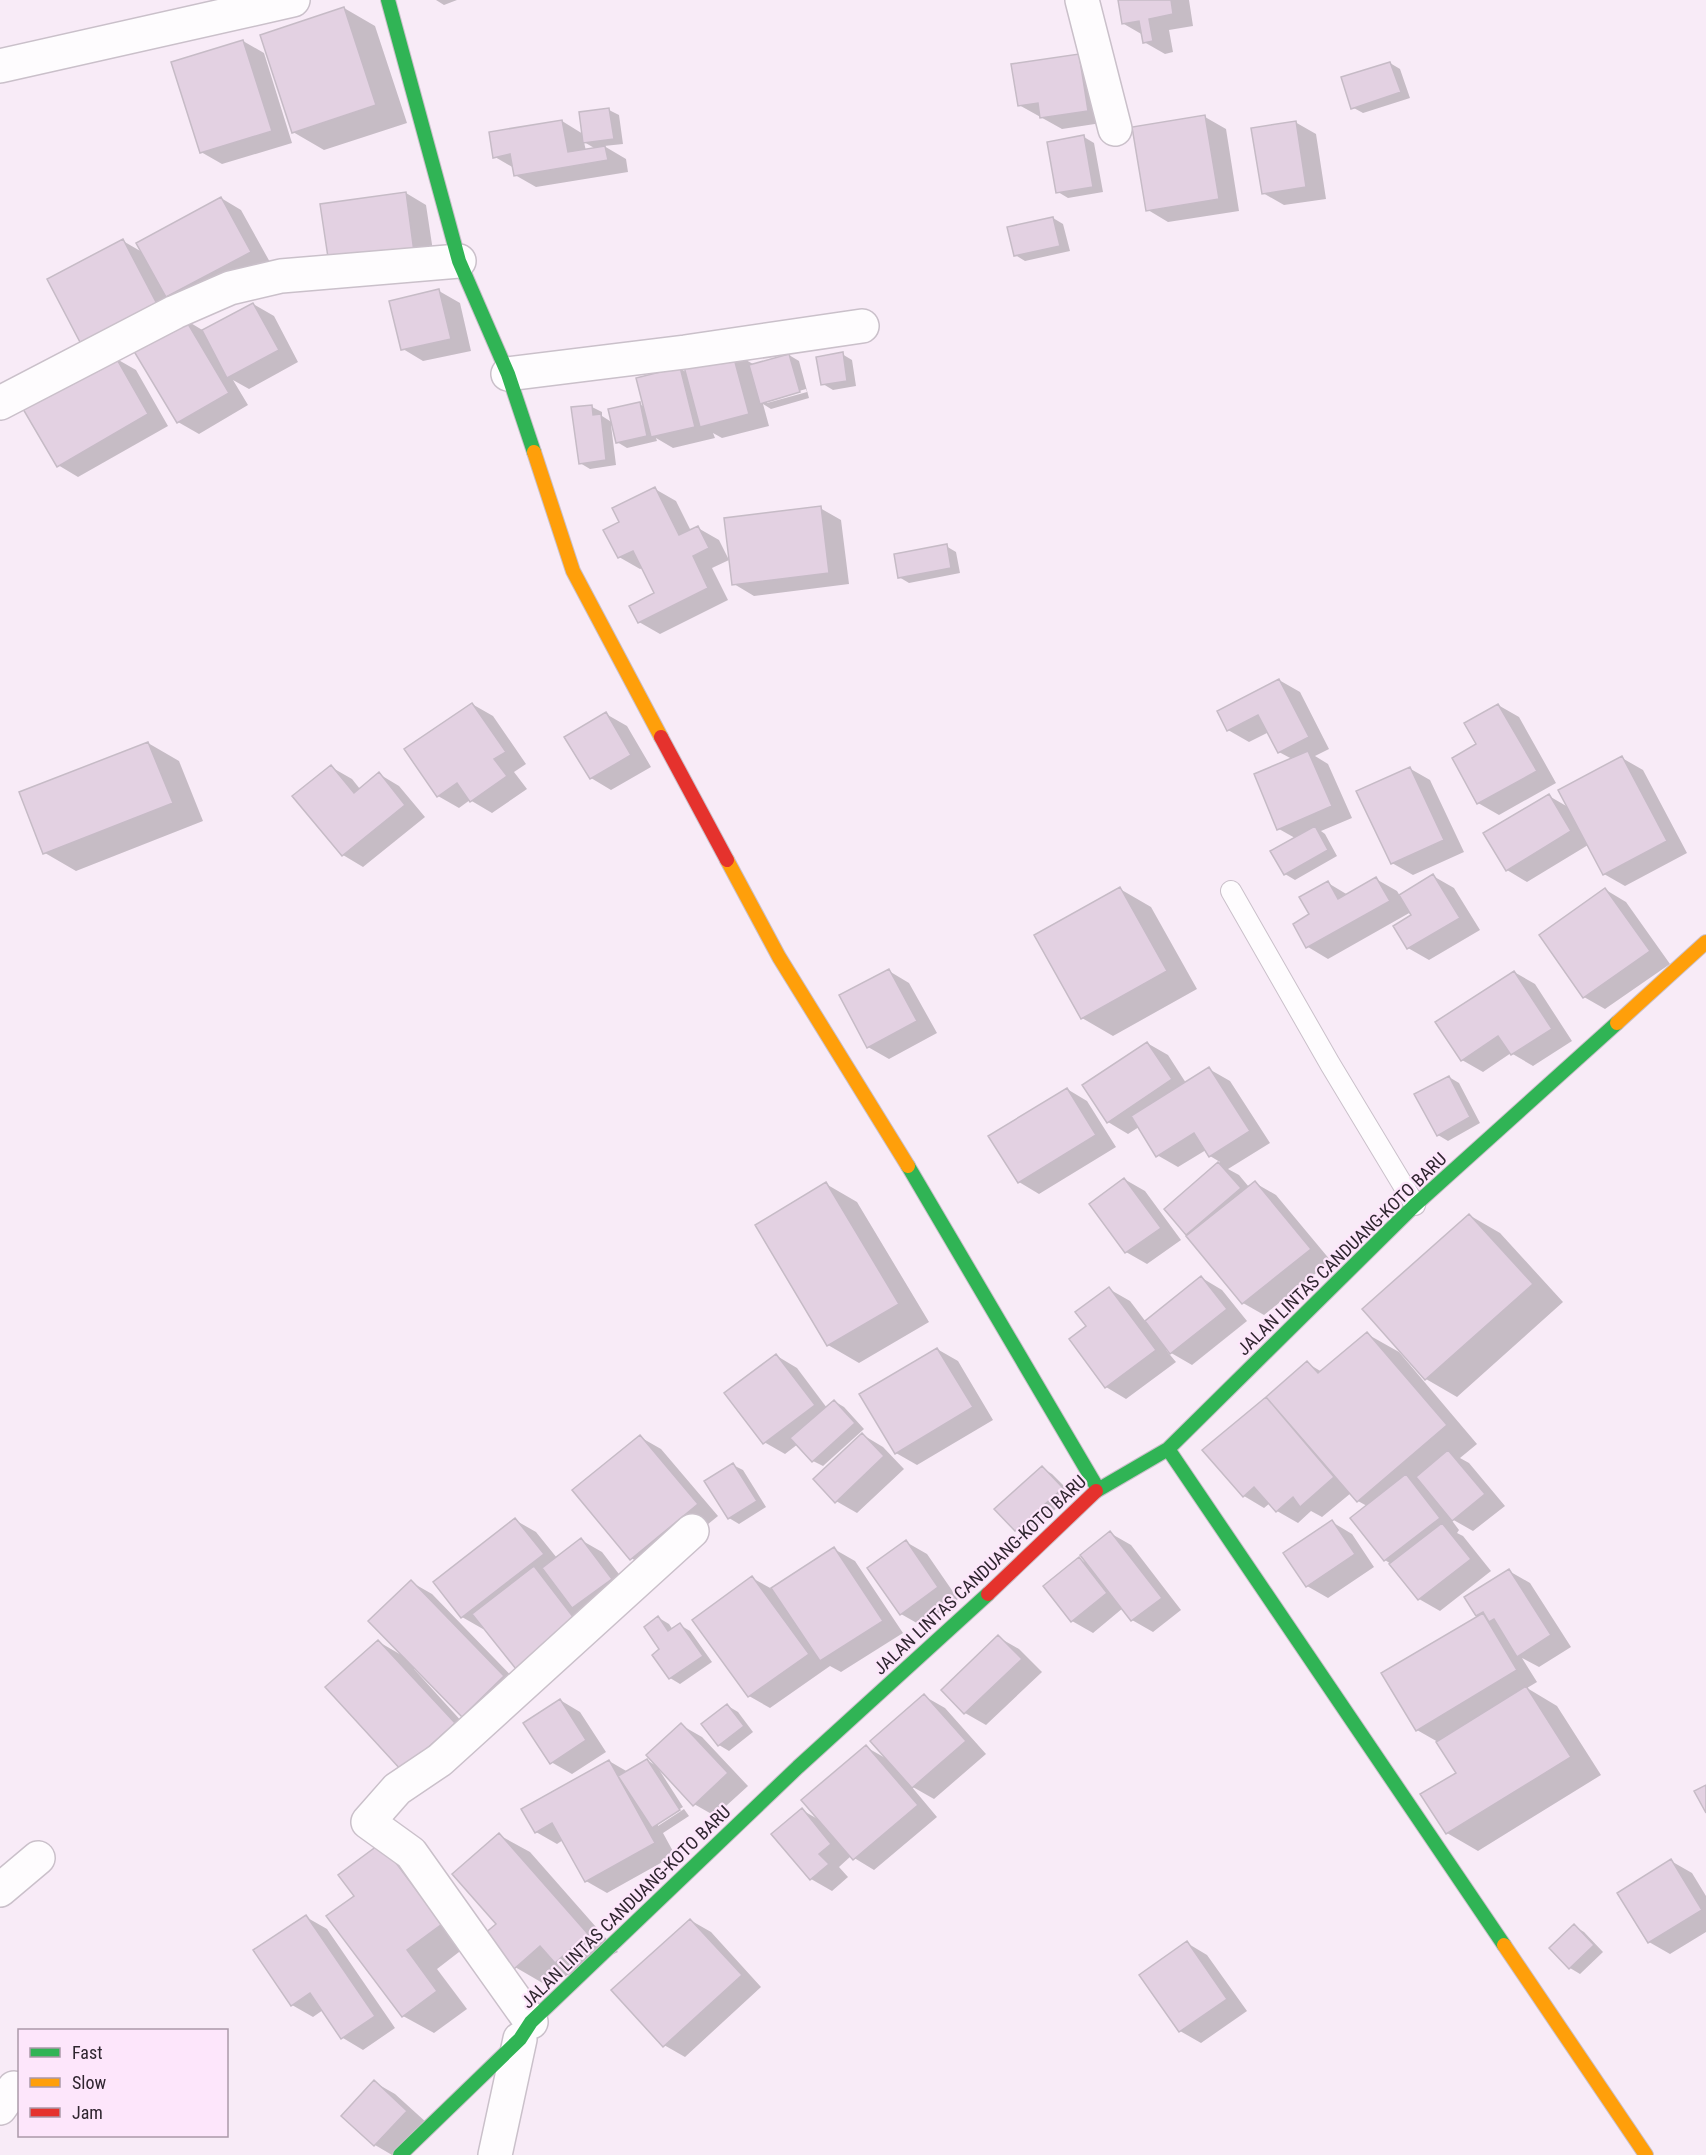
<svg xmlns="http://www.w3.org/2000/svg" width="1706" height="2155" font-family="'Roboto Condensed',sans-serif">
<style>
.shadow{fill:#0003;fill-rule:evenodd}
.building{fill:#e3d1e2;stroke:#c6bbc6;stroke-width:1.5}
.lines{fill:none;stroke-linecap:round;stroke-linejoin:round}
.lane-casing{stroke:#cac0ca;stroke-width:22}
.street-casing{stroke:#cac0ca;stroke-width:36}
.fast-casing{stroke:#cac0ca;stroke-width:16}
.slow-casing{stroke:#cac0ca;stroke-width:16}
.jam-casing{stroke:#cac0ca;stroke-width:16}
.lane{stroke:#fefcfe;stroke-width:20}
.street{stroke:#fefcfe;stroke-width:33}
.fast{stroke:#30b455;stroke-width:14}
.slow{stroke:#ff9f0a;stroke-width:14}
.jam{stroke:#e5322d;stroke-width:14}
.labels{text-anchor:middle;stroke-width:4.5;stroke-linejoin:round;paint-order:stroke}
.street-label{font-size:18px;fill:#2f252f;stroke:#fde6fb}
</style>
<rect width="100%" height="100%" fill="#f8ebf7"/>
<path class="shadow" d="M436,0h21l-13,5z
M1120,0h69l4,26 -24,4 4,22 -8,2 -21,-12 -1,-7 -19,-11z
M344,8l31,18 32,97 -83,27 -31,-18z
M243,41l21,12 28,90 -70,21 -21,-12z
M1079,56l21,12 8,54 -46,7 -43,-24z
M1390,63l10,6 10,29 -47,15 -11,-6z
M609,110l10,5 4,29 -19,2 22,13 2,13 -92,15 -21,-12 -1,-7 -19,-11 67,-36 21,13zM584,142l12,7 -10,2z
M1205,117l21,12 13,82 -71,11 -20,-12z
M1295,122l21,12 10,65 -42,6 -21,-12z
M1084,137l10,6 9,49 -35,6 -10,-6z
M406,193l20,12 9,59 -84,12z
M221,198l20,12 30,54 -83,44 -21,-12 10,20 -95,27 41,-102 19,11z
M1053,218l10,6 7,27 -45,10 -10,-6z
M439,291l21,12 11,48 -48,10 -20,-12z
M253,304l21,12 24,46 -49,27 -16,-9 15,25 -49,29 -21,-12 6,-103 20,12z
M732,352l21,12 36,-9 10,6 10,37 -38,11 -8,-5 6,22 -47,12 -9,-5 2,5 -42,10 -17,-10 1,3 -30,7 -10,-6 -4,-17h-2l5,40 -26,4 -10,-6 12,-56 10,5v4l11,7 26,-19 6,3 35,-39 7,5zM806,389l1,3 -40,11v-3z
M842,354l10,6 4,26 -23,4 -10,-6z
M115,358l21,12 32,56 -90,51 -20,-12z
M655,489l21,12 15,30 7,-3 21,12 10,20 -17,8 16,32 -68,34 -21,-12 17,-28 -13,-26 -3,1 -21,-12z
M820,508l21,12 8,64 -95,12 -20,-12z
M946,546l10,6 4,21 -51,10 -10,-6z
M1279,680l21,12 29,57 -14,7 13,8 24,54 -31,13 4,3 12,22 -42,24 -10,-6 10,-36 -16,-9 13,-70 -13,-7 -10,-20 -20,10 -21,-12z
M472,704l21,12 33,48 -12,8 13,17 -35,24 -22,-13 -11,8 -21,-12z
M1498,705l21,12 37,66 -57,32 -21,-12v-58z
M606,714l21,12 24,41 -40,23 -20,-12z
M148,743l31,18 24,60 -127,50 -31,-18z
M1622,758l21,12 44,83 -62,33 -21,-12 -16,-29 -61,37 -20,-12 42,-74 19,11z
M331,767l21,12 8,10 19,-15 20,12 26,31 -62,50 -20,-12z
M1409,768l21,12 34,72 -51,23 -21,-12z
M1433,876l21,12 26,42 -51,30 -21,-12 5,-32 -2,-4 -83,47 -20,-12 3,-32 17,-32 20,12 28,-16 21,12 3,5z
M1120,889l31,18 46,82 -84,47 -31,-18z
M1606,890l20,12 44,62 -65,45 -21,-12z
M889,971l20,12 28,50 -48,26 -21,-12z
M1514,972l21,12 37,57 -39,25 -22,-13 -28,19 -21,-12z
M1147,1043l21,12 18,28 23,-14 21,12 40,62 -42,26 11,6 10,12 6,-4 21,12 55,66 -67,54 -21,-12 -77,-94 54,-47 -10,-6 -4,-6 -28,17 -21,-12 -18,-28 -11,7 -20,-12z
M1449,1077l10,6 21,40 -32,18 -10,-6z
M1067,1089l20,12 29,46 -77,47 -20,-12z
M1124,1179l21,12 36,49 -34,24 -21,-12z
M826,1184l31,18 72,120 -70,41 -31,-18z
M1469,1215l31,18 63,69 -106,95 -31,-18z
M1202,1278l20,12 25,31 -55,44 -26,-15 10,12 -50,37 -20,-12 -18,-61 21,-37 21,12 16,21z
M1367,1334l32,18 78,92 -17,14 9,5 36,43 -32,25 -23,-13 9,12 -2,3 6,3 28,35 -51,40 -21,-12 -28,-35 -6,-4 -18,-54 -9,-5 -7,-8 -29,24 -11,-6 -13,12 -21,-12 -7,-8 -6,5 -20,-12 -40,-45 103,-88 15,9z
M937,1349l21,12 35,59 -76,45 -21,-12z
M777,1356l20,12 30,40 7,-7 10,6 20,22 -41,37 -10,-5 -15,-17 -13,10 -21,-12z
M863,1435l20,12 21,22 -47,44 -21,-12z
M640,1437l21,12 57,67 -66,54 -21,-12z
M733,1465l10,5 23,37 -27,17 -10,-6z
M1042,1468l10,6 20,20 -46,42 -10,-6 -19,-21z
M515,1520l21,12 21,26 24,-18 21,12 30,39 -38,28 -16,-9 19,24 -112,-7 -2,2 -21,-12z
M1332,1522l20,12 22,33 -46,31 -21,-12z
M1110,1533l21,12 50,65 -28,22 -21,-12 -9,-12 -30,25 -21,-12 7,-62 11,6z
M906,1542l21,12 31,45 -36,27 -21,-12z
M834,1549l21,12 48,72 -62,39 -11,-6 -60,42 -21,-12 -55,-75 58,-43 20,11z
M1509,1571l21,12 41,64 -32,20 -17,-9 15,24 -10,6 30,18 44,69 -123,76 -31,-18 11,-60 -20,-31 -21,-12 61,-113 -12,-20z
M411,1582l21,12 92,95 -40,39 -21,-12 -47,-49 -2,2 60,66 -50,46 -45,-139 24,14z
M659,1618l10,6 4,6 7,-5 10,6 22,31 -32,22 -10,-6 -8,-28z
M998,1637l21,12 23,23 -56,53 -21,-12z
M924,1696l21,12 41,46 -52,45 -23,-13 26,31 -63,53 -23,-14 -12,11 9,10 -16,14 -21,-12 -9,-69 19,11 45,-74 21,12z
M560,1700l20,12 26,40 -34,22 -21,-12z
M728,1706l10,6 15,20 -24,19 -10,-6 -16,-20z
M681,1725l21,12 46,49 -33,30 -21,-12 -35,-37 -1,1 25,39 -25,15v4l26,-17 5,7 -26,17 12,22 -68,38 -21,-12 -23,-41 -6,4 -21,-12 73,-71 19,11 19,-12 11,7z
M499,1835l31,17 88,100 -72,33 -31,-18 -17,-43z
M381,1845l91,97 -35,27 30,40 -33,24 -31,-17 -47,-120z
M1671,1861l21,12 14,23v36l-36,22 -21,-12 -30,-49z
M306,1917l21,12 68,99 -32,22 -20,-12 -20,-28 -10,7 -21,-12z
M690,1920l21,12 50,55 -76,70 -21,-12z
M1574,1926l10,6 19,20 -23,22 -10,-6z
M1187,1943l20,12 40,56 -46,32 -21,-12 -39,-56z
M374,2082l21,12 32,29 -35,32 -17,-10 -32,-29z"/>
<path class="building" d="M1118,0h53l2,14 -24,5 4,22 -10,2 -4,-22 -17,3z
M344,7l32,98 -84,28 -32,-98z
M243,40l29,91 -72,22 -29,-91z
M1079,54l9,57 -48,7 -2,-15 -20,3 -7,-42z
M1390,62l11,30 -50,17 -10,-32z
M609,108l5,31 -31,4 -4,-31z
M1205,115l14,84 -73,12 -14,-84z
M562,120l6,32 37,-6 3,14 -94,16 -4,-22 -17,4 -4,-26z
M1296,121l10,66 -44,7 -11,-66z
M1084,135l9,52 -37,6 -9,-51z
M406,192l8,60 -85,12 -9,-60z
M221,197l30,55 -85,45 -30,-54z
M1053,217l7,29 -46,10 -7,-29z
M123,239l34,65 -76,40 -34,-65z
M439,289l12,50 -50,11 -12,-49z
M253,303l26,47 -52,28 -25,-48z
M184,317l45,76 -52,30 -45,-75z
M732,351l17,63 -49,13 -17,-64z
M843,352l4,29 -26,4 -5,-28z
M789,354l11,38 -40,12 -11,-39z
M115,356l33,58 -91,53 -34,-58z
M680,367l15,60 -44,10 -15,-59z
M640,402l7,34 -31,7 -8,-34z
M592,405l1,10 8,-1 5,46 -27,4 -8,-57z
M655,487l24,48 19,-9 11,22 -16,8 15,32 -70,35 -9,-17 25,-13 -21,-42 -15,7 -15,-28 16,-8 -7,-14z
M821,506l8,67 -97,12 -8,-67z
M947,544l4,24 -53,10 -4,-24z
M1279,679l30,58 -31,16 -20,-38 -31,16 -10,-20z
M472,703l34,49 -12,7 13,17 -37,26 -13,-19 -20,14 -33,-48z
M1498,704l39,67 -60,33 -25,-46 24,-14 -12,-21z
M606,712l25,43 -41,24 -26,-42z
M148,742l25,61 -130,51 -24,-62z
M1308,751l24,55 -55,24 -23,-56z
M1622,756l45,85 -64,34 -45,-85z
M331,765l23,28 25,-21 26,33 -63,51 -50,-60z
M1410,767l34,73 -53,24 -35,-73z
M1549,794l22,37 -65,40 -23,-38z
M1315,826l13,24 -44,25 -14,-24z
M1433,874l27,44 -53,31 -14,-23 18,-11 -12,-20z
M1376,877l14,24 -84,47 -13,-24 16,-10 -10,-17 29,-16 10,18z
M1120,887l47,84 -86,48 -47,-84z
M1605,888l45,63 -67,47 -44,-63z
M889,969l28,52 -50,27 -28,-53z
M1514,971l38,58 -41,26 -13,-19 -37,25 -26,-39z
M1147,1042l25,37 -65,44 -25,-38z
M1209,1067l41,64 -41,26 -15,-24 -38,24 -25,-41z
M1449,1076l21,41 -33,19 -23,-42z
M1067,1088l29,47 -78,48 -30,-47z
M1218,1162l23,26 -55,47 -22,-26z
M1124,1178l37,50 -36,25 -36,-49z
M1255,1181l56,68 -69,55 -56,-68z
M826,1182l73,122 -72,42 -72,-121z
M1469,1214l64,70 -108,96 -63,-71z
M1201,1276l26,33 -57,45 -25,-33z
M1109,1287l47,63 -51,38 -36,-49 17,-13 -11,-14z
M1367,1332l80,93 -90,77 -91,-105 41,-36 11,12z
M937,1348l36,59 -78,47 -36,-60z
M776,1354l39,51 -52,39 -39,-51z
M1266,1397l68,80 -34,30 -7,-10 -17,15 -22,-25 -11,10 -41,-47z
M834,1400l21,23 -43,39 -22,-24z
M862,1433l22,23 -49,47 -22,-24z
M640,1435l58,69 -68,56 -58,-70z
M1448,1450l37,44 -33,27 -36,-44z
M733,1463l24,38 -29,18 -24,-38z
M1042,1466l21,22 -48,43 -21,-22z
M1406,1474l34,44 -56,43 -34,-43z
M515,1518l29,36 -83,64 -28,-36z
M1332,1520l23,34 -49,33 -23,-34z
M1442,1523l29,36 -53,41 -29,-36z
M1110,1531l52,67 -31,23 -51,-66z
M581,1538l31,41 -40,29 -30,-40z
M906,1540l32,47 -38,28 -33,-47z
M834,1547l49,74 -63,40 -49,-73z
M1079,1557l28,36 -36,29 -28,-36z
M534,1566l43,56 -61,47 -44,-55z
M1509,1569l42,66 -34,22 -23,-38 -5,3 -6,-10 -7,4 -12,-19z
M752,1576l57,78 -61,43 -56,-77z
M411,1580l93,96 -42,41 -94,-96z
M1483,1613l34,57 -101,61 -35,-58z
M658,1616l10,15 12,-8 23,33 -34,23 -17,-24 7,-6 -15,-22z
M998,1635l24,24 -58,55 -23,-24z
M378,1640l77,83 -53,48 -77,-84z
M1526,1686l45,71 -125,77 -26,-40 36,-21 -20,-31z
M924,1694l42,47 -54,47 -42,-47z
M560,1699l26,41 -36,24 -27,-41z
M727,1704l17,22 -26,20 -17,-22z
M681,1723l47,50 -35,33 -47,-51z
M866,1745l52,60 -65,55 -52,-60z
M647,1759l33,51 -28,18 -34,-52z
M609,1760l46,83 -70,39 -33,-59 -17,10 -14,-24z
M1706,1785v28l-12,-22z
M802,1808l29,36 -12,10 10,10 -19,16 -39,-46z
M499,1833l89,101 -33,29 -15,-17 -26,23 -30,-35 12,-10 -44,-50z
M381,1843l61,81 -35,26 30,41 -35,26 -76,-101 28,-20 -16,-21z
M1671,1859l31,51 -54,33 -31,-50z
M306,1915l69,101 -34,23 -31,-46 -19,13 -38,-56z
M690,1919l52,56 -79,72 -52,-57z
M1574,1924l20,21 -25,24 -20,-21z
M1187,1941l40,58 -48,33 -40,-57z
M374,2080l33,31 -33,35 -33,-30z"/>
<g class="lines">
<g class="lane-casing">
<path id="lane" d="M1231,891l99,173 85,141"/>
</g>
<g class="street-casing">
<path id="street" d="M1082,0l33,129
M0,66l293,-66
M508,374l177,-22 177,-26
M0,403l175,-91 55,-24 51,-12 178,-15
M0,1890l38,-32
M531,2022l-120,-169 -43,-31 29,-33 43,-29 252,-229
M0,2108l14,-20
M495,2155l25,-116"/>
</g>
<g class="fast-casing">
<path id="fast" d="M388,0l71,261 49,113 26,78
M908,1166l190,323
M1168,1449l336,496
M1096,1491l72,-42 247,-244 202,-182
M400,2155l120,-116 11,-17 267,-255 190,-173"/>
</g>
<g class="slow-casing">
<path id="slow" d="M534,452l39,119 88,166
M727,860l52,97 129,209
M1617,1023l89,-81
M1504,1945l142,210"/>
</g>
<g class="jam-casing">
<path id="jam" d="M661,737l66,123
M988,1594l108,-103"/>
</g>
<use href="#lane" class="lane"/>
<use href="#street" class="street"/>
<use href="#fast" class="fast"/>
<use href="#slow" class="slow"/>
<use href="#jam" class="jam"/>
</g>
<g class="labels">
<g class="street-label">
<text transform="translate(1342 1254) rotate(-44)" y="6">JALAN LINTAS CANDUANG-KOTO BARU</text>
<text transform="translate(980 1575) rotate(-43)" y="6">JALAN LINTAS CANDUANG-KOTO BARU</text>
<text transform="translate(626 1907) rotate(-44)" y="6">JALAN LINTAS CANDUANG-KOTO BARU</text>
</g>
</g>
<rect x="18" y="2029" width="210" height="108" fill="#fde6fb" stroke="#ab99a9" stroke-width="1.5"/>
<rect x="30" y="2048" width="30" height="9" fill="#30b455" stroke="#ab99a9" stroke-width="1.5"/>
<text x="72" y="2059" font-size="18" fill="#2f252f">Fast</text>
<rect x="30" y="2078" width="30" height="9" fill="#ff9f0a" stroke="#ab99a9" stroke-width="1.5"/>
<text x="72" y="2089" font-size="18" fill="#2f252f">Slow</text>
<rect x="30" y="2108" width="30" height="9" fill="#e5322d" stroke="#ab99a9" stroke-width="1.5"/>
<text x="72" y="2119" font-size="18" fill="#2f252f">Jam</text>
</svg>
